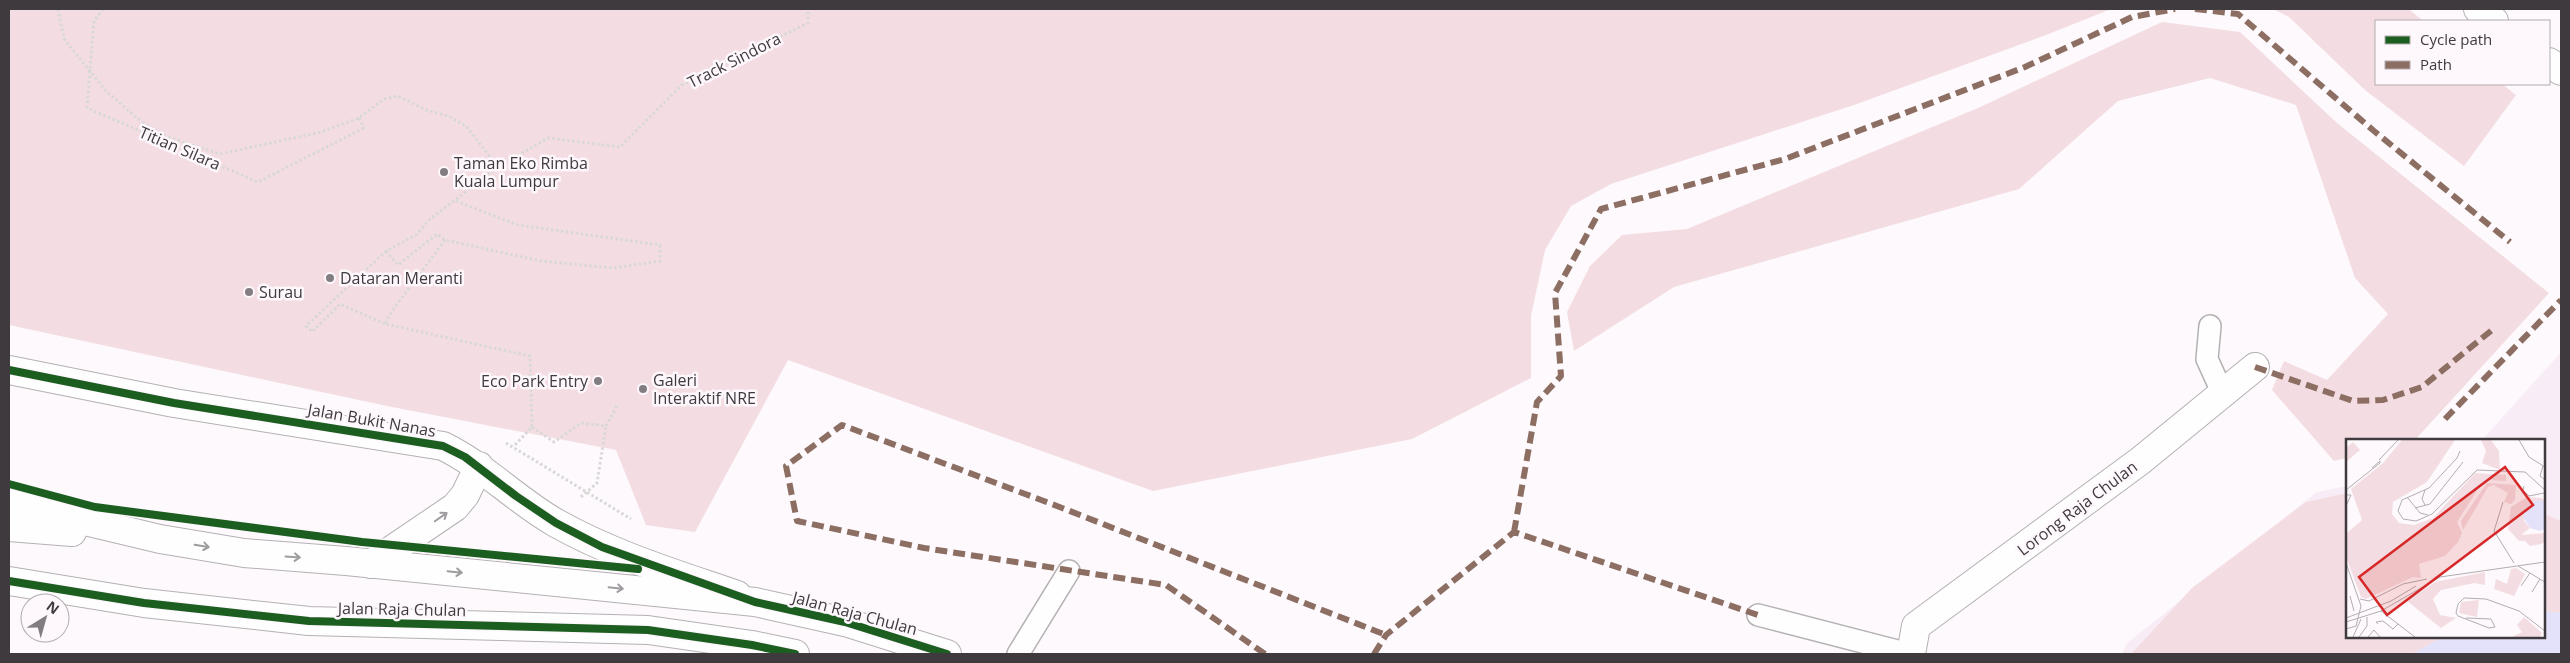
<svg xmlns="http://www.w3.org/2000/svg" width="2570" height="663" font-family="'Open Sans',sans-serif">
<style>
.built{fill:#f8edf6}
.green{fill:#f4dde2}
.water{fill:#e4e1fb}
.lines{fill:none;stroke-linecap:round;stroke-linejoin:round}
.service-casing{stroke:#b4b1b3;stroke-width:24}
.minor-casing{stroke:#b4b1b3;stroke-width:30}
.secondary-casing{stroke:#b4b1b3;stroke-width:30}
.path{stroke:#d9d8d9;stroke-width:3;stroke-dasharray:2.5 2.5;stroke-linecap:butt}
.service{stroke:#fffeff;stroke-width:21}
.minor{stroke:#fffeff;stroke-width:28}
.secondary{stroke:#fffeff;stroke-width:28}
.path-bridge{stroke:#d9d8d9;stroke-width:3;stroke-dasharray:2.5 2.5;stroke-linecap:butt}
.quiet{stroke:#8d6e63;stroke-width:6;stroke-dasharray:12 6;stroke-linecap:butt}
.cycleway-casing{stroke:#fef8fd;stroke-width:11}
.cycleway{stroke:#1b5e20;stroke-width:8}
.oneway{stroke:#9e9c9e}
.poi-dot{fill:#817d80;stroke:#fef8fd;stroke-width:2}
.labels{text-anchor:middle;stroke-width:5;stroke-linejoin:round;paint-order:stroke}
.street-label{font-size:16px;fill:#3e3a3e;stroke:#fef8fd}
.poi-label{font-size:16px;fill:#3e3a3e;stroke:#fef8fd;text-anchor:start}
.inset-road{fill:none;stroke:#b1adb0;stroke-width:1}
.view{fill:#d62828;fill-opacity:0.15;stroke:#d62828;stroke-width:2.5}
.inset-edge{fill:none;stroke:#3e3a3e;stroke-width:2.5}
</style>
<rect width="100%" height="100%" fill="#fdf9fc"/>
<path class="built" d="M2561,352v302h-439l5,-11 190,-151 30,-6 1,151h196v-197h-62z"/>
<path class="green" d="M9,9h2102l-65,26 -192,70 -243,79 -40,22 -26,44 -14,66v62l-119,61 -259,52 -365,-131 -93,172 -49,-7 -30,-75 -229,-44 -378,-81z
M2273,9h136l14,12h-47v63h126l14,11 -52,71 -99,-76 -76,-73z
M2162,22l78,10 97,91 212,170 -134,147h-67l-1,18 -13,3 -62,-71 12,-29 43,19 61,-66 -33,-36 -59,-173 -86,-27 -92,23 -99,88 -345,98 -100,64 -7,-39 23,-46 32,-31 65,-6 291,-121z
M2347,493l1,144h95l-31,17h-281l61,-66 114,-86z
M2544,514l17,7v92l-17,-2z"/>
<path class="water" d="M2544,611l17,2v41h-149l31,-17h101z"/>
<g class="lines">
<g class="service-casing">
<path id="service" d="M2210,326l-3,33 15,33
M1758,615l151,39
M1018,654l51,-83"/>
</g>
<g class="minor-casing">
<path id="minor" d="M2478,9l16,12
M2549,62l12,9
M9,370l165,33 269,43c41,20 73,54 113,77 57,32 120,51 181,72
M371,564l84,-57 10,-12 14,-29
M1911,654l5,-28 224,-165 115,-94"/>
</g>
<g class="secondary-casing">
<path id="secondary" d="M9,503l151,36 84,14 102,8 409,41 90,20 102,32
M9,527l63,5
M9,581l135,22 165,18 339,9 104,15 43,9"/>
</g>
<path class="path" d="M58,9l6,30 42,52 32,28 27,17 55,18 101,-22 38,-14 25,-19 14,-3 28,14 22,6 18,10 32,41
M359,118l5,10
M445,240l-53,71 -7,13 145,32 2,71 -19,20
M386,251l12,14 39,-31 8,6 96,21 72,7 47,-7v-16l-142,-20 -62,-24
M385,324l-45,-20 -28,28 -6,-6 80,-75 30,-16 13,-15 69,-53 50,-29 72,9 62,-62 126,-62v-14
M532,427l22,15 27,-19 25,3 12,-22
M506,443l125,76
M581,497l16,-14 9,-57"/>
<use href="#service" class="service"/>
<use href="#minor" class="minor"/>
<use href="#secondary" class="secondary"/>
<path class="path-bridge" d="M103,9l-9,12 -7,87 171,74 106,-54"/>
<path class="quiet" d="M2195,9l43,5 136,117 136,111
M2255,367l98,34 30,-1 39,-13 70,-57
M2445,419l116,-119
M1514,532l23,-130 24,-26 -6,-83 46,-84 184,-50 240,-92 107,-50 43,-8
M1265,654l-99,-69 -242,-37 -127,-27 -11,-55 56,-41 215,81 329,129
M1374,654l12,-19 128,-103 244,83"/>
<g class="cycleway-casing">
<path id="cycleway" d="M9,370l165,33 269,43 22,11 51,39 40,27 46,24 153,55 90,20 102,32
M9,484l86,23 267,35 276,27
M9,581l135,22 165,18 339,9 104,15 43,9"/>
</g>
<use href="#cycleway" class="cycleway"/>
</g>
<defs><path id="oneway-shaft" d="M-6 0H5M1.5-3L5.5 0L1.5 3" fill="none" stroke-width="1.6" stroke-linecap="round" stroke-linejoin="round" transform="scale(1.25)"/></defs>
<g class="oneway">
<use href="#oneway-shaft" transform="translate(441 517) rotate(-35)"/>
<use href="#oneway-shaft" transform="translate(202 546) rotate(9)"/>
<use href="#oneway-shaft" transform="translate(293 557) rotate(4)"/>
<use href="#oneway-shaft" transform="translate(455 572) rotate(6)"/>
<use href="#oneway-shaft" transform="translate(616 588) rotate(6)"/>
</g>
<g class="poi-dot">
<circle cx="444" cy="172" r="5"/>
<circle cx="330" cy="278" r="5"/>
<circle cx="249" cy="292" r="5"/>
<circle cx="598" cy="381" r="5"/>
<circle cx="643" cy="389" r="5"/>
</g>
<g class="labels">
<g class="street-label">
<text transform="translate(734 60) rotate(-27)" y="6">Track Sindora</text>
<text transform="translate(180 148) rotate(23)" y="6">Titian Silara</text>
<text transform="translate(372 420) rotate(10)" y="6">Jalan Bukit Nanas</text>
<text transform="translate(2077 508) rotate(-37)" y="6">Lorong Raja Chulan</text>
<text transform="translate(402 609) rotate(1)" y="6">Jalan Raja Chulan</text>
<text transform="translate(855 613) rotate(15)" y="6">Jalan Raja Chulan</text>
</g>
<g class="poi-label">
<text x="454" y="169">Taman Eko Rimba<tspan x="454" dy="18">Kuala Lumpur</tspan></text>
<text x="340" y="284">Dataran Meranti</text>
<text x="259" y="298">Surau</text>
<text x="653" y="386">Galeri<tspan x="653" dy="18">Interaktif NRE</tspan></text>
<text x="588" y="387" text-anchor="end">Eco Park Entry</text>
</g>
</g>
<g transform="translate(2346 439)">
<rect width="199" height="199" fill="#fdf9fc"/>
<path d="M56,1h53l-28,42 -34,20 -1,12 7,9 15,2 19,-7 42,-45 31,2v6l-17,-1 -8,4 -24,38 5,11 -4,9 -13,14 -26,8 2,14 -8,-1 -47,22 -5,-2 -15,-40 1,-24 15,-13 -11,-31 32,-26zM135,1h10l8,11 1,19 -18,-7 4,-12zM7,3l7,8 -14,12v-14zM141,44l29,2 -1,15 -4,4 -7,-2 4,-9 -14,-8 -6,2 -25,43 -2,-9zM181,58l15,1 3,3 -21,11v9l6,7 -9,7 24,-2v9l-4,2 -11,2 -5,-5h-6l-11,-12 3,-22zM170,129l9,6 -11,22 -20,-7 2,-10 11,5 4,-15zM139,133v13l-11,-2 -33,7 -8,9 7,16 16,3 -15,10 -34,-27 28,-19zM133,161l-2,17 -18,-4 2,-11zM178,178l18,16 -2,4h-28l10,-5 -5,-7z" fill="#f4dde2"/>
<path d="M191,61l8,2v27l-5,2 -10,-3 -7,-11 6,-13z" fill="#e4e1fb"/>
<path class="inset-road" d="M173,1l10,17 16,10M114,12l-3,7 -28,30 -27,12 -4,11 5,8 13,2 16,-7 45,-44 48,2 20,18M33,21l19,-20M197,27l-3,10 5,4M178,47l-1,4 6,6 15,-3M0,51l34,-27v-2l-8,7M79,51l-3,9 3,6M0,56h5l-5,11M61,58l13,16 8,2M157,63l-9,29 20,32M69,69l15,-4 33,-42M0,124l15,43 -5,20 -10,3M172,127l27,16M175,147l9,-13M186,153l8,-13M4,157l4,15M14,160l9,2 34,-17 24,-5M35,172l34,26M0,179l45,-17 25,-15M120,179l25,1 4,8 -6,1 -31,-12 -2,-3 2,-9 6,-6 22,1 33,12 26,20M0,183l35,-11 59,-34 105,-15M32,185l-2,-2 7,-1 10,8 5,-5M7,198l8,-18M13,198l8,-11v-9M22,198l6,-7 6,7"/>
<path class="view" d="M159,28l28,38 -146,110 -28,-38z"/>
<rect width="199" height="199" class="inset-edge"/>
</g>
<rect width="2570" height="663" fill="none" stroke="#3e3a3e" stroke-width="20"/>
<rect x="2375" y="20" width="175" height="65" fill="#fef8fd" stroke="#b1acb1"/>
<rect x="2385" y="36" width="25" height="8" fill="#1b5e20" stroke="#b1acb1"/>
<text x="2420" y="45" font-size="15" fill="#3e3a3e">Cycle path</text>
<rect x="2385" y="61" width="25" height="8" fill="#8d6e63" stroke="#b1acb1"/>
<text x="2420" y="70" font-size="15" fill="#3e3a3e">Path</text>
<g transform="translate(45 618) rotate(37)"><circle r="24" fill="#fef8fd" stroke="#b1acb1"/>
<path d="M0-4L9 19L0 12L-9 19Z" fill="#817d80"/>
<text y="-8" font-size="14" font-weight="bold" text-anchor="middle" fill="#3e3a3e">N</text>
</g>
</svg>
